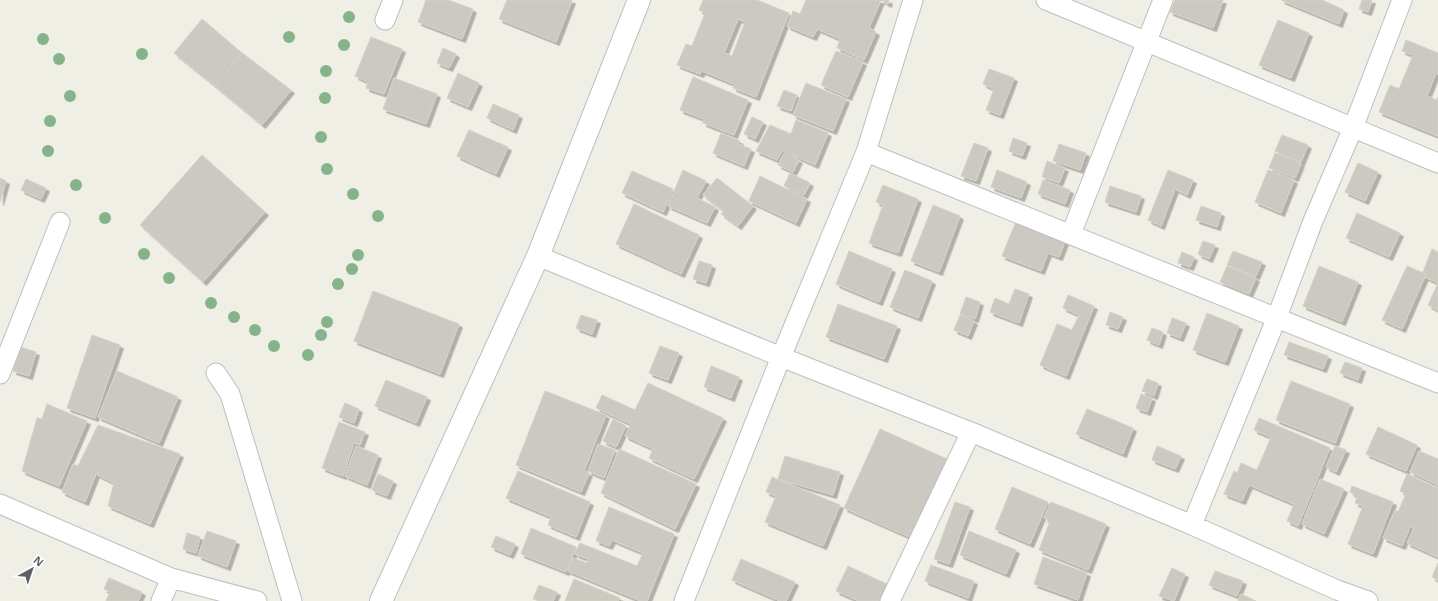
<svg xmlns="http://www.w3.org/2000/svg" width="1438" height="601" font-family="'Open Sans',sans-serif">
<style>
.building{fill:#cbc9c2;stroke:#d5d1c3;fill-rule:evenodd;filter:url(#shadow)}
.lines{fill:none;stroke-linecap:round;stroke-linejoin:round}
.minor-casing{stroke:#bdbec4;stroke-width:21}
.tertiary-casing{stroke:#bdbec4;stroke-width:24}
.minor{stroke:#fff;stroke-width:19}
.tertiary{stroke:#fff;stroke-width:22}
.tree{fill:#86b389}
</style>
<defs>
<filter id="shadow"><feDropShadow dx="3.5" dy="3.5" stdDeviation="0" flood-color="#0004"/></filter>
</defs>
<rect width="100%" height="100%" fill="#f0efe5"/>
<path class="building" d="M426,0h22l25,9 -11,30 -44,-17z
M507,0h65l-16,42 -57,-23z
M703,0h54l32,13 -33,84 -23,-9 1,-4 -32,-13 -2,3 -23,-9 9,-21 6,2 13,-33 -6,-3zM738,19l7,3 -13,34 -8,-3z
M806,0h83l-1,4 -7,-4 -12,28 7,4 -12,28 -27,-12 3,-9 -23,-10 -4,8 -26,-11 6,-15 7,3z
M1175,0h48l-10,28 -43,-16z
M1281,0h41l22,10 -5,14z
M1362,0h10l-4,12 -9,-3z
M202,19l40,34 -27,33 -41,-33z
M1278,20l31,13 -18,45 -32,-13z
M371,37l31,12 -18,45 -18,-6 2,-6 -13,-6z
M1406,40l32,13v21l-2,-1 -9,23 10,4 1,-3v39l-59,-24 11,-27 9,4 14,-34 -11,-4z
M443,48l13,6 -7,14 -12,-5z
M836,51l27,11 -15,35 -27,-12z
M242,53l49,37 -29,35 -47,-39z
M989,69l25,9 -14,37 -14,-5 8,-21 -11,-5z
M458,73l21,10 -11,24 -21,-9z
M693,77l55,23 -14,35 -31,-12 1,-4 -24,-9z
M394,78l43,16 -11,30 -43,-15z
M806,83l40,16 -13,32 -40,-16z
M784,90l13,5 -6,16 -14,-5z
M493,104l26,11 -6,15 -26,-12z
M752,117l11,5 -8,17 -11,-5z
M796,120l32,13 -13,32 -33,-15 -5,10 -21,-9 14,-26 21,9z
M469,130l39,17 -12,27 -39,-18z
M721,133l19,8 -2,3 13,5 -7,17 -31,-13z
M1282,135l26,10 -7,17 -26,-11z
M1013,138l14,5 -5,13 -13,-5z
M974,143l14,5 -12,33 -15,-5z
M1059,144l27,9 -6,17 -27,-9z
M784,153l15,7 -6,12 -15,-7z
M1275,153l26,10 -6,15 -26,-10z
M202,155l63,57 -62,70 -63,-57z
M1047,161l18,7 -6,15 -17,-6z
M1358,163l20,9 -13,29 -20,-9z
M683,170l23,11 -9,17 18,9 -8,16 -39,-17z
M997,170l30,12 -6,16 -30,-11z
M1168,170l25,10 -6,15 -12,-6 -14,37 -13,-6z
M1268,170l26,10 -13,33 -26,-11z
M632,171l41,18 -10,23 -41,-19z
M790,173l20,10 -6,12 -20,-9z
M760,176l47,23 -11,24 -47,-22z
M0,178l6,3 -6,21z
M717,178l36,28 -15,20 -17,-12 3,-3 -21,-16z
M26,179l20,9 -5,11 -20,-9z
M1043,180l27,10 -5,14 -27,-10z
M883,185l35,14 -20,54 -29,-10 14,-38 -7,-3z
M1110,186l31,10 -5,16 -31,-10z
M634,204l65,31 -18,39 -65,-30z
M933,205l27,11 -21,56 -28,-11z
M1201,206l20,7 -4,14 -21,-7z
M1357,213l43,20 -11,24 -43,-19z
M1017,219l49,20 -7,18 -11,-4 -7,18 -39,-15z
M1203,241l12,4 -6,14 -11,-5z
M1432,249l6,3v31l-13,-6 2,-3 -4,-2z
M849,251l43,18 -13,33 -43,-18z
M1233,251l29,11 -6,14 -29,-11z
M1182,252l12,5 -4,10 -12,-4z
M699,261l13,4 -6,18 -13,-4z
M1227,266l29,12 -7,16 -29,-12z
M1319,266l39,16 -16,40 -39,-16z
M1407,266l19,8 -24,55 -20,-9z
M905,270l27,11 -14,37 -28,-11z
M1438,283v27l-10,-5z
M1015,289l14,5 -10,29 -29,-11 5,-14 14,6z
M373,291l86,33 -19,50 -86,-33z
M1068,295l26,11 -28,70 -26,-11 17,-41 15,6 7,-15 -16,-7z
M966,297l14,5 -5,17 -15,-5z
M838,304l59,22 -13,33 -58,-22z
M1110,312l13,5 -5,12 -12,-4z
M1207,313l32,13 -14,36 -32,-12z
M581,315l16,5 -5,14 -16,-6z
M960,315l14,6 -6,15 -14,-6z
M1172,318l14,5 -6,15 -13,-5z
M1152,328l11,4 -4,13 -12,-5z
M92,335l28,10 -25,73 -28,-10z
M1289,342l39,14 -5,13 -39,-14z
M660,346l19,7 -11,27 -19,-7z
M20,347l16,5 -7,24 -16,-5z
M1345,362l17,6 -4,12 -18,-7z
M711,366l28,11 -8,21 -27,-11z
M117,371l61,26 -19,46 -61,-26z
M1147,379l11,4 -4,13 -12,-5z
M386,380l41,17 -11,26 -41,-17z
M1291,381l59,23 -15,39 -59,-23z
M648,383l75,35 -29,61 -45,-21 4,-9 -28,-13 6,-12 -35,-16 6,-13 33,15z
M545,391l61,24 -22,56 5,2 -8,19 -65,-27z
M1141,394l11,4 -5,14 -11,-4z
M345,403l14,6 -5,14 -15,-6z
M47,404l40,17 -28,65 -37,-15 15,-53 5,1z
M1087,409l46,19 -10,26 -47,-20z
M1259,418l71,30 -32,78 -11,-5 7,-17 -45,-19 -7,16 -18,-7 10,-23 3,2 4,-10 16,7 14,-33 -17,-7z
M613,419l13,7 -10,21 -13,-6z
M339,422l26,10 -5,13 -6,-2 -11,33 -21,-8z
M98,425l82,29 -30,70 -42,-18 6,-23 -18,-9 -11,28 -23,-10 11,-28 5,2z
M1378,427l39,18 -11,26 -40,-17z
M880,429l67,30 -35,79 -68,-30z
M598,444l17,6 -11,28 -16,-7z
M356,446l22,9 -11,30 -22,-9z
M1157,446l24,10 -6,13 -23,-9z
M1335,446l11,4 -10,22 -10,-5z
M619,449l77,35 -21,45 -74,-36z
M1419,451l19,8v26l-28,-13z
M785,456l55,16 -7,23 -55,-16z
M518,471l72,31 -14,35 -28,-12 3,-8 -45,-19z
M378,474l15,7 -6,15 -15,-6z
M1407,474l31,14v69l-31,-14 7,-15 -4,-1 -8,19 -19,-8 12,-28 3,2 8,-18 -6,-3z
M772,477l68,28 -17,41 -58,-24 11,-26 -10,-4z
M1320,479l24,10 -20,45 -22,-10z
M1352,486l41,16 -20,52 -25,-10 15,-38 -8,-3 2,-7 -7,-4z
M1012,487l36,15 -18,42 -35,-15z
M955,502l15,5 -21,57 -15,-5z
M1051,502l55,22 -18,46 -49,-20 11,-29 -6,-3z
M609,507l65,27 -27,67h-6l-73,-30 5,-13 14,5 1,-4 -13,-5 5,-11 57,23 6,-13 -31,-13 -3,6 -13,-5z
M531,528l45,19 -10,25 -45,-18z
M207,531l29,10 -9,26 -29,-11z
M969,531l47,19 -10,24 -46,-19z
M187,533l13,4 -4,16 -13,-4z
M496,536l19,8 -5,11 -19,-8z
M1043,557l44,16 -9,27 -44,-16z
M741,559l54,23 -9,19h-6l-48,-21z
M1438,563v17l-6,-3z
M931,565l43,16 -6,17 -43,-17z
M848,566l43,20 -7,15h-25l-23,-10z
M1172,568l13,6 -11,27 -15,-5z
M1215,571l28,10 -6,15 -28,-11z
M109,578l33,14 -4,9h-32l4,-9 -6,-3z
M574,579l46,19 -2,3h-53z
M539,585l18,7 -4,9h-14l-6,-2z
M1241,594l15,7h-18z"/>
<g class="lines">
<g class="minor-casing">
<path id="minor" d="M1046,0l392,163
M385,20l8,-20
M866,152l572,231
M1071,234l92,-234
M538,256l243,101 190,75 221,93 145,65 31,11
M216,373l14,21 62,207
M0,374l60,-152
M0,504l171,74 86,23
M1192,525l85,-208 36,-96 40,-93 49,-128
M161,601l10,-23
M684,601l97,-244 85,-205 47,-152
M890,601l81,-169"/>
</g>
<g class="tertiary-casing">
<path id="tertiary" d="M381,601l157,-345 101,-256"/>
</g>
<use href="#minor" class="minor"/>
<use href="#tertiary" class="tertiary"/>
</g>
<g class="tree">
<circle cx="349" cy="17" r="6"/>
<circle cx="289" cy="37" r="6"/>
<circle cx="43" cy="39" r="6"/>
<circle cx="344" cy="45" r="6"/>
<circle cx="142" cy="54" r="6"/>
<circle cx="59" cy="59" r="6"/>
<circle cx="326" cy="71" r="6"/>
<circle cx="70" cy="96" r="6"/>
<circle cx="325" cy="98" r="6"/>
<circle cx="50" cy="121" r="6"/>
<circle cx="321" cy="137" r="6"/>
<circle cx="48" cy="151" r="6"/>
<circle cx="327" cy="169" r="6"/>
<circle cx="76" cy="185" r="6"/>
<circle cx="353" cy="194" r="6"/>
<circle cx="378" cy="216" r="6"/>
<circle cx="105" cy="218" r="6"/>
<circle cx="144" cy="254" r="6"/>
<circle cx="358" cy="255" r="6"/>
<circle cx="352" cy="269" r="6"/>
<circle cx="169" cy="278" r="6"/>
<circle cx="338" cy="284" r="6"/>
<circle cx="211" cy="303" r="6"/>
<circle cx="234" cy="317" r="6"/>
<circle cx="327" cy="322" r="6"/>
<circle cx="255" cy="330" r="6"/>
<circle cx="321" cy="335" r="6"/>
<circle cx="274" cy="346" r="6"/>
<circle cx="308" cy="355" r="6"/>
</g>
<g transform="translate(32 569) rotate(40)" stroke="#ffffff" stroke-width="3" paint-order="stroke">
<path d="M0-3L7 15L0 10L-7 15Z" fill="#5d6066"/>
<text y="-6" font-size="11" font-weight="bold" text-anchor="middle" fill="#5d6066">N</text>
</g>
</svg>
